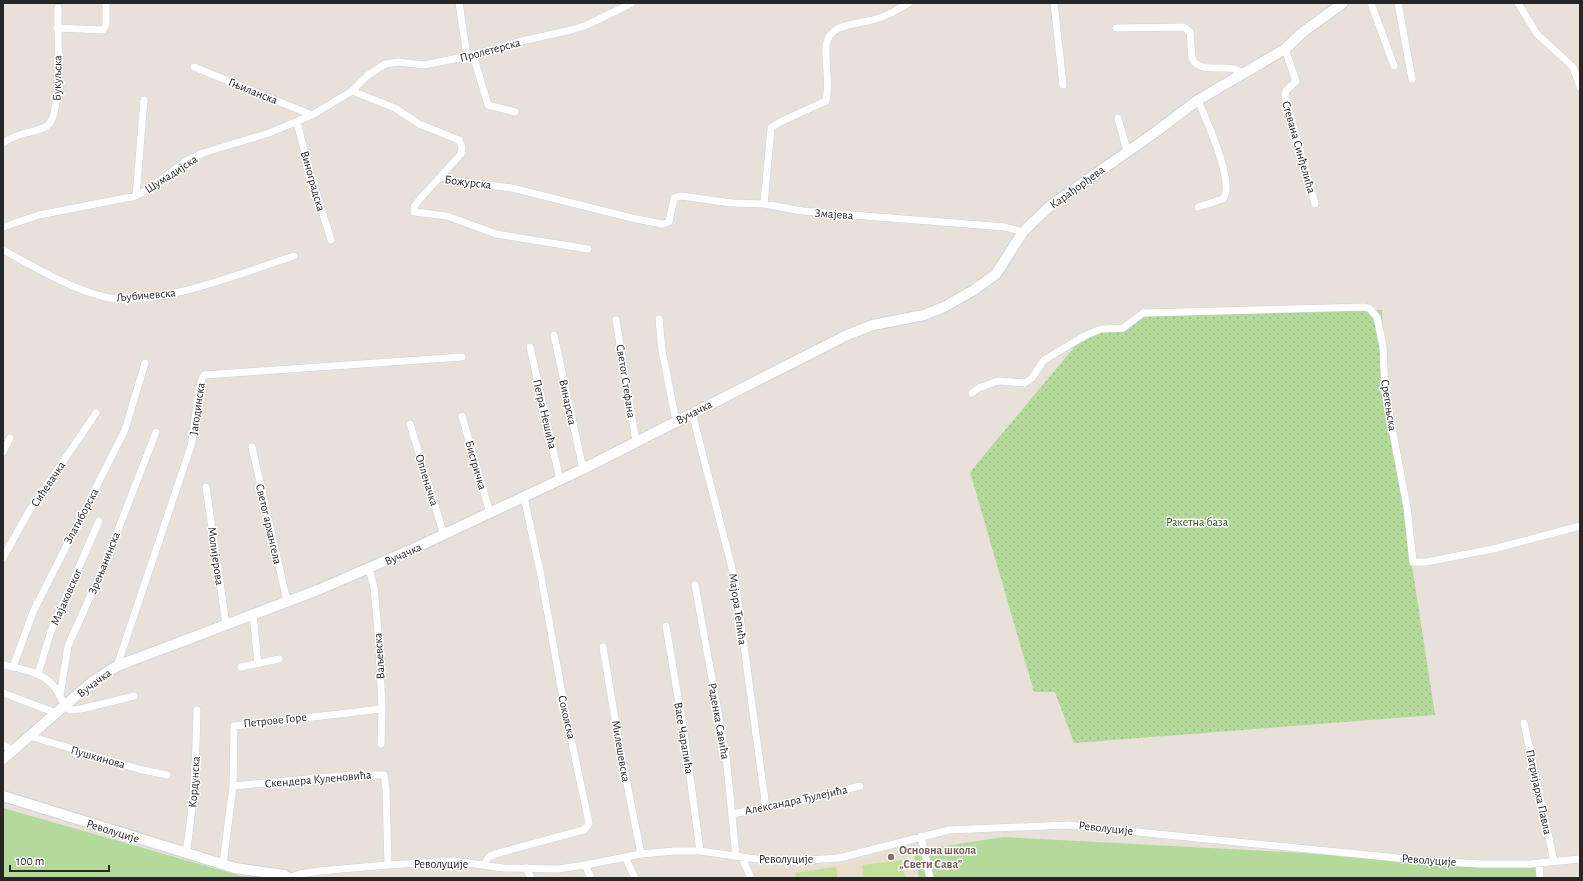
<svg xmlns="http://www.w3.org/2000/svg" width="1583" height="881" font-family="'Alegreya Sans',sans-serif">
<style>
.education{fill:#e8ddca}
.grass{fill:#b3d99b}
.park{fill:url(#park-dots)}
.pitch{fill:#c4df98}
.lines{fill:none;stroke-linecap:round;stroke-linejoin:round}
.street-casing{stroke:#cfd2de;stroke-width:8}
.secondary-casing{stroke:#cfd2de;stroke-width:12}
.street{stroke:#fff;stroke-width:7}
.secondary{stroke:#fff;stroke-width:10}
.education-dot{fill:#8d6e63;stroke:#fff;stroke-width:1.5}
.labels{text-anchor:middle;stroke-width:3;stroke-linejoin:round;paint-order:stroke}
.street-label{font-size:12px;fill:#262626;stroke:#fff}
.park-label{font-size:12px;fill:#2f5920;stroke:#fff}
.education-label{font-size:12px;font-weight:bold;fill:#785e54;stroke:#fff;text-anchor:start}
</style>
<defs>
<pattern id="park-dots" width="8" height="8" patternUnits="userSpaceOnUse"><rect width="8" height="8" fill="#b3d99b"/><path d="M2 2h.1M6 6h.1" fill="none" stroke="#9aba85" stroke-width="1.8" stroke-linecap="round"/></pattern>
</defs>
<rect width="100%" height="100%" fill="#e8e1d9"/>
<path class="education" d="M906,849l8,29h-159l-2,-2 5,-6 82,-5z"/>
<path class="grass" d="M3,808l210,60 29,8 18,2h-257z
M1004,837l301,16 114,10 118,4v11h-618l-6,-27z"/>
<path class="park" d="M1382,310l3,81 50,324 -361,28 -19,-51h-21l-64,-220 106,-127 23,-12 24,-2 20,-15z"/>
<path class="pitch" d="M902,860l3,18h-41l-2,-13z
M836,867l2,11h-42l-1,-5z"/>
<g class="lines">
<g class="street-casing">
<path id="street" d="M459,3l8,53
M1054,3l9,82
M1371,3l23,63
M1398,3l14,76
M1518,3l19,31 36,33 7,20
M57,28l46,2 3,-5v-22
M1116,28l68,-1 6,5 2,26 3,5c14,11 33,-1 47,10
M1285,49l11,32 -10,10 -1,5 30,108
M473,55l15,50 27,7
M194,67l118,48
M352,91l43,17 24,16 40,16 3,7 -1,7 -42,46 -5,7v5l33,4 49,18 92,15
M1118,118l9,33
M297,122l12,47 22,71
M3,143c6,-4 12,-7 19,-9 8,-3 20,-3 26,-9 15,-12 9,-95 10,-117
M441,177l9,3 62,8 120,30 30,6 7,-2 5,-24 7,-2 51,7 32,1 38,7 203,16 18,5
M136,196l8,-96
M764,204l7,-76 9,-6 46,-21c4,-18 -1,-37 0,-55 3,-25 35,-21 53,-28 10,-3 21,-10 30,-15
M1198,207l25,-8c13,-16 -18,-81 -25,-99
M3,227l36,-12 97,-19 12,-7 38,-28 17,-8 66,-20 43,-18 40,-24 16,-16 17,-11 13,-2 26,3 49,-10 45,-13 53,-12 16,-5 45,-22
M3,250c31,17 68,39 102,47 49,12 142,-26 189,-41
M659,319l3,31 14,71
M616,320l20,122
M554,335l29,134
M530,347l30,133
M972,393l7,-5 19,-7 27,2 7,-5 12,-18 42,-25 15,-6 22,-1 20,-15 221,-6 5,1 8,9 6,29 2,45 22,116 6,55h13l67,-13 87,-23
M692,413l43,167 31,228
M462,416l28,97
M410,424l34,111
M252,447l35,154
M3,452l7,-14
M206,487l20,137
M3,558l25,-45 68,-100
M369,569l5,18 5,56 3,66 -1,35
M695,585l31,171 10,100
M253,614l5,50
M666,626l19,113 15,112
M603,647l16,96 22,111
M3,665c18,4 42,7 53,24 5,8 6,15 14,21l11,-1 53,-13
M117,666l74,-220c3,-13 7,-65 13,-71l258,-18
M13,667l20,-55 92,-182 20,-67
M241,667l38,-8
M38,674l13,-43 48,-110
M3,693l53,20
M60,696l8,-50 38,-85 50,-129
M1524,723l30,138
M30,736l108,33 29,6
M3,745l10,5
M233,786l118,-11h33l2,13 2,77
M732,814l77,-15 51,-13
M921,836l9,42
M186,853c8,-47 10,-95 11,-143
M625,857l10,21
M742,858l9,20
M223,864l10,-78 1,-60 148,-17
M1539,864l1,14
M483,865l6,-8 6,-3 88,-24 3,-2 3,-5 -24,-113 -24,-134 -17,-79
M585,865l6,13
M526,868l5,10
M289,878l11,-4 19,-3 69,-6 66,-4 49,7 55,1 27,-4 56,-11 33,-3h26l64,9h44l31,-2 110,-28 119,-5 360,36 54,3h48l50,-5"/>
</g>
<g class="secondary-casing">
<path id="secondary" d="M3,759l89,-77 25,-16 201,-76 99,-43 166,-78 264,-134 26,-10 51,-10 20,-8 30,-17 22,-16 27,-42 27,-26 107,-75 41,-31 87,-51 18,-17 40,-29
M3,796l232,72 49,7 5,3"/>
</g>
<use href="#street" class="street"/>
<use href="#secondary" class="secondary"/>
</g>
<circle class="education-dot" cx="891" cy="857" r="4"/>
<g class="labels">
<g class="street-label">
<text transform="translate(490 50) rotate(-15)" y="4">Пролетерска</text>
<text transform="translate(57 78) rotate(-89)" y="4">Букуљска</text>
<text transform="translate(253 91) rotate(22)" y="4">Гњиланска</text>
<text transform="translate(1299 147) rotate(74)" y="4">Стевана Синђелића</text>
<text transform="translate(171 174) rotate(-33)" y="4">Шумадијска</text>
<text transform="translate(313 181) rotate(74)" y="4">Виноградска</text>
<text transform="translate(468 182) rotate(7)" y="4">Божурска</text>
<text transform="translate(1077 187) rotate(-36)" y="4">Карађорђева</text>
<text transform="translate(834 214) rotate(4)" y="4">Змајева</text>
<text transform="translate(146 295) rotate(-5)" y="4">Љубичевска</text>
<text transform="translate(626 381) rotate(81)" y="4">Светог Стефана</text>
<text transform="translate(568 402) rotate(78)" y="4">Винарска</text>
<text transform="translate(1389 405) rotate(81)" y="4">Сретењска</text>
<text transform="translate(197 409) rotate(-82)" y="4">Јагодинска</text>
<text transform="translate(694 412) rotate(-27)" y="4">Вучачка</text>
<text transform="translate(545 414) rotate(77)" y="4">Петра Нешића</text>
<text transform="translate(476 465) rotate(74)" y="4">Бистричка</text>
<text transform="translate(427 480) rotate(73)" y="4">Опленачка</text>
<text transform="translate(48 484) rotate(-56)" y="4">Сићевачка</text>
<text transform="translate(81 516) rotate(-62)" y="4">Златиборска</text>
<text transform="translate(269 524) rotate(77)" y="4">Светог архангела</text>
<text transform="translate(403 554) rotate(-24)" y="4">Вучачка</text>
<text transform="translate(216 556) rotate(82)" y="4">Молијерова</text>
<text transform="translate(104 563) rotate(-68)" y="4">Зрењанинска</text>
<text transform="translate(66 597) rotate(-66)" y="4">Мајаковског</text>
<text transform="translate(738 609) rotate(82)" y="4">Мајора Тепића</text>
<text transform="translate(379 656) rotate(-94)" y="4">Ваљевска</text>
<text transform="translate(94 683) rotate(-37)" y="4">Вучачка</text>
<text transform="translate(567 717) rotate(77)" y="4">Соколска</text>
<text transform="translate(275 720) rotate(-6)" y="4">Петрове Горе</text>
<text transform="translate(719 721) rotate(80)" y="4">Раденка Савића</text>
<text transform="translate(684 738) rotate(81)" y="4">Васе Чарапића</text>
<text transform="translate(621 751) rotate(80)" y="4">Милешевска</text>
<text transform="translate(98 757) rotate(16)" y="4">Пушкинова</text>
<text transform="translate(318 779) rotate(-5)" y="4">Скендера Куленовића</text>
<text transform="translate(194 782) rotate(-86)" y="4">Кордунска</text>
<text transform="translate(1539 792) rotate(78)" y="4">Патријарха Павла</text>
<text transform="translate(796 800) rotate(-12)" y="4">Александра Ђулејића</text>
<text transform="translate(1106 828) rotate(6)" y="4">Револуције</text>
<text transform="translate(113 831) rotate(17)" y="4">Револуције</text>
<text x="786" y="863">Револуције</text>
<text transform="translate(1429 860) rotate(4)" y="4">Револуције</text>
<text x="441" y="868">Револуције</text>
</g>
<g class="park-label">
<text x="1197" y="526">Ракетна база</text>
</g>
<g class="education-label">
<text x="899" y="854">Основна школа<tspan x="899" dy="14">„Свети Сава”</tspan></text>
</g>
</g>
<rect width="1583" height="881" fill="none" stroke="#262626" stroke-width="8"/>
<path d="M10 865v6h99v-6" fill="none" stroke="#262626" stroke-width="2"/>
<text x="16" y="865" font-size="12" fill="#262626" stroke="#ffffff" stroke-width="3" paint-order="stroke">100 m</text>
</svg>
